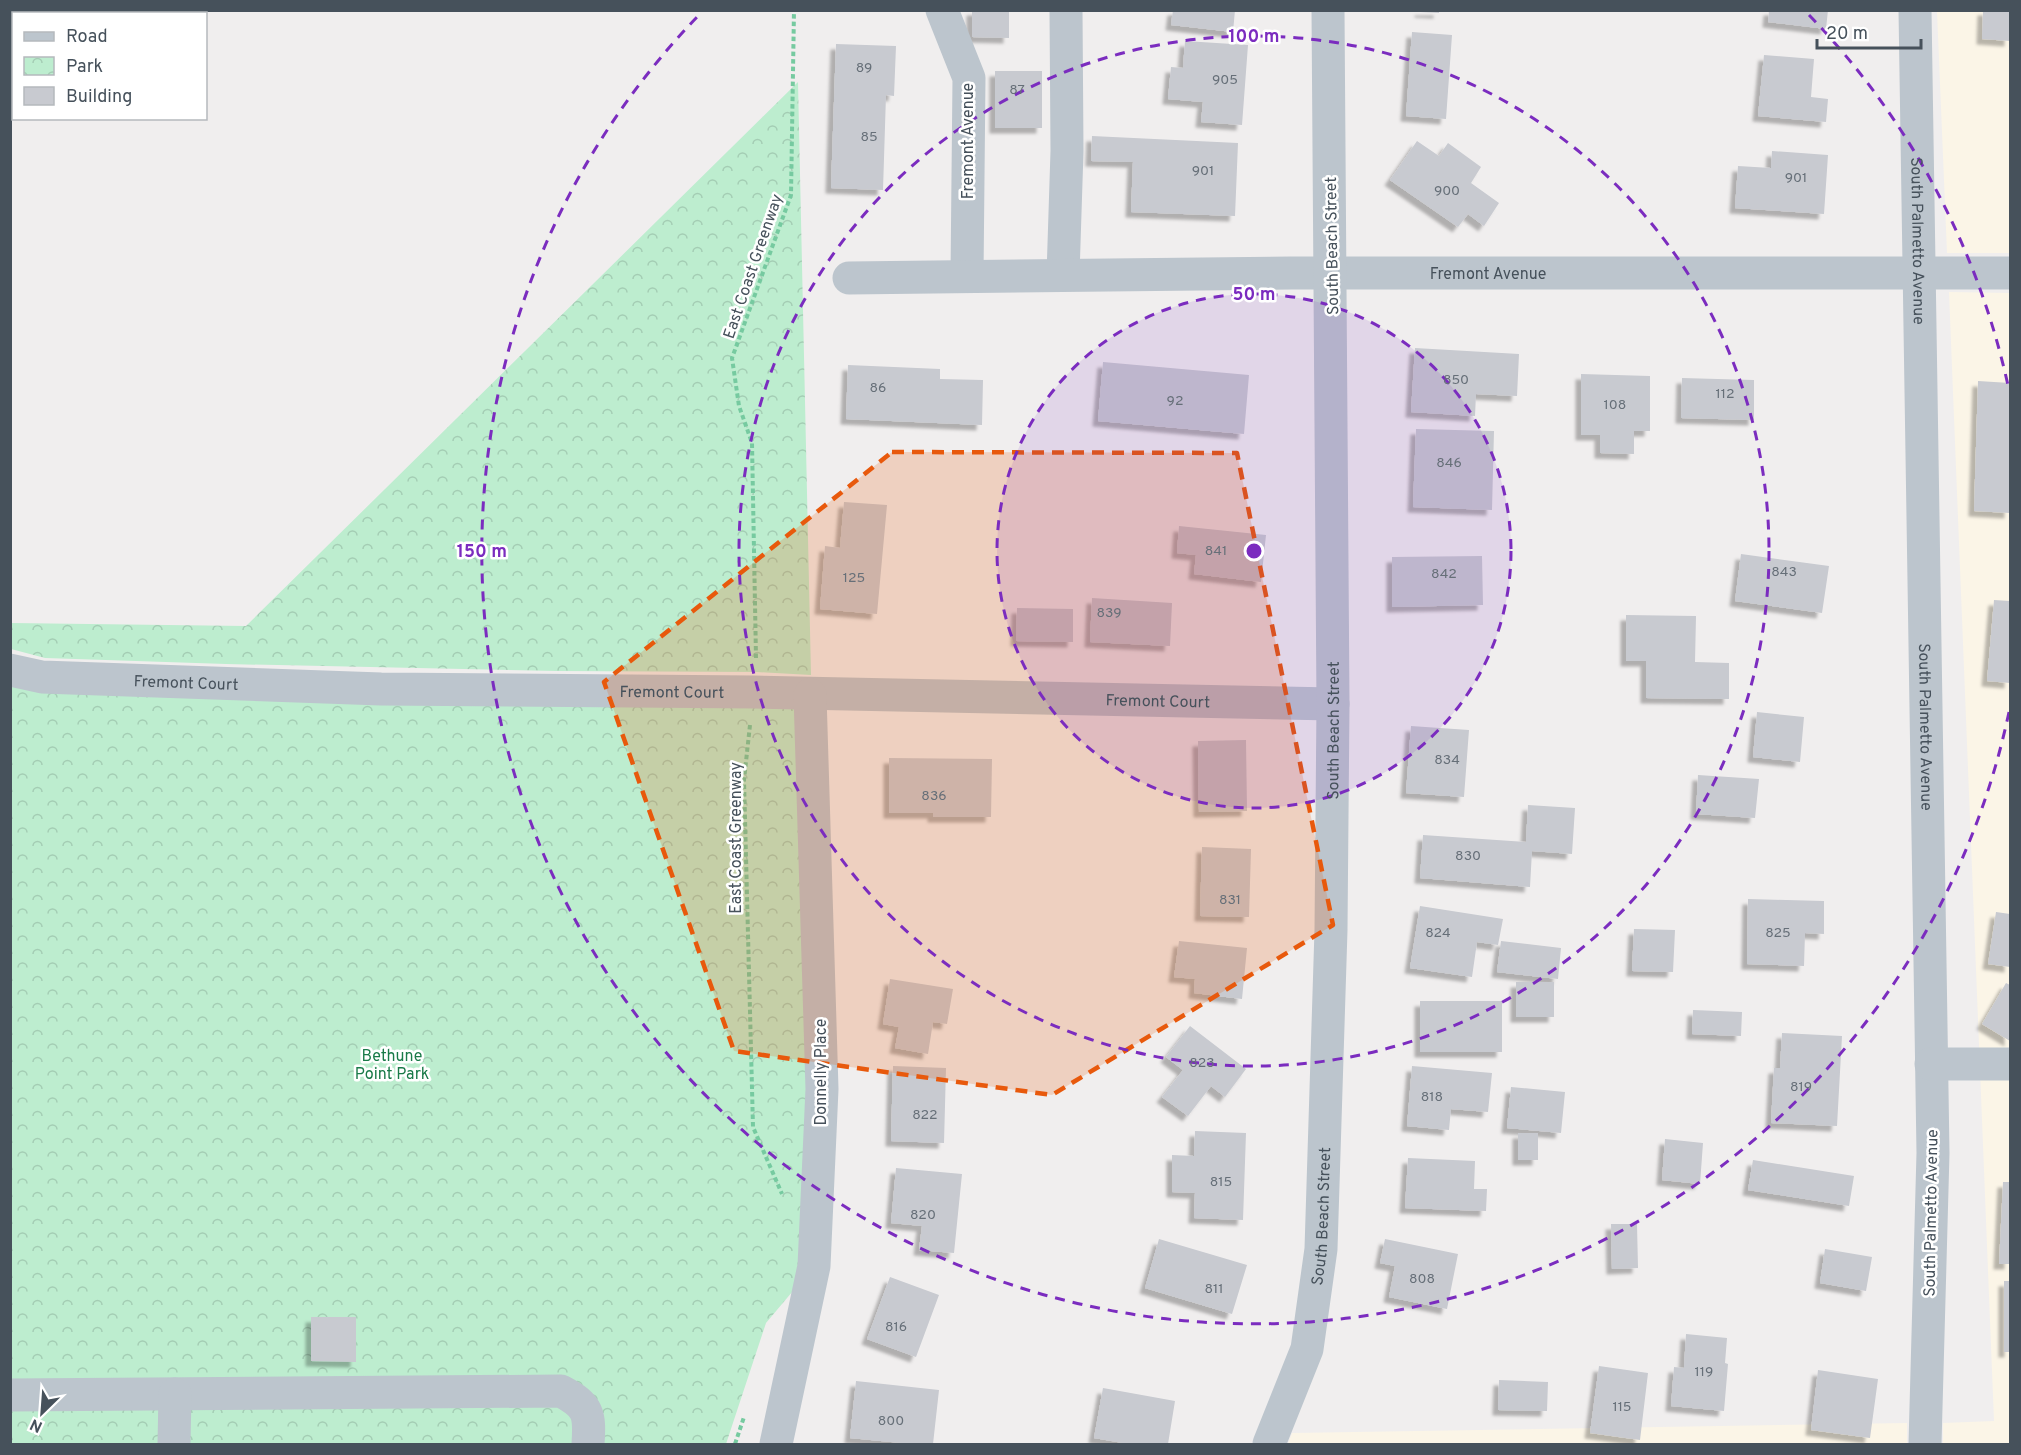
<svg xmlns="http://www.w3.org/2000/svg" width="2021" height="1455" font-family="Overpass,sans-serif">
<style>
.commercial{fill:#fbf5e7}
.park{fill:url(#park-crowns)}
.building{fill:#c8cad0;filter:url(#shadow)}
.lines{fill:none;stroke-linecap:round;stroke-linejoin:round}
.path{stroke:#76caa0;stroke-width:4;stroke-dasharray:4.5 3;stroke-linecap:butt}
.minor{stroke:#bcc5cd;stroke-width:33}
.marked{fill:#e8590c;fill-opacity:0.2;stroke:#e8590c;stroke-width:4.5;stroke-dasharray:12 8;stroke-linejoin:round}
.ring{fill:none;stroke:#7b2cbf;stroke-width:3;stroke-dasharray:10 8}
.labels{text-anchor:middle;stroke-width:5;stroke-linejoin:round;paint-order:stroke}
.number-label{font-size:14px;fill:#666f78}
.street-label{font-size:16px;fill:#46515b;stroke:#fff}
.park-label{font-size:16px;fill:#197a48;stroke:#fff}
.centre{fill:#7b2cbf;stroke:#fff;stroke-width:3}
.ring-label{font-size:18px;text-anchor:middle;font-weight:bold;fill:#7b2cbf;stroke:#fff;stroke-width:5;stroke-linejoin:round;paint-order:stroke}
</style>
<defs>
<pattern id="park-crowns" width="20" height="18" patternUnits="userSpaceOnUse" patternTransform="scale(1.5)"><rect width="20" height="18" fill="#bdedcf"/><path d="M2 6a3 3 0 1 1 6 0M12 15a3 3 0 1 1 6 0" fill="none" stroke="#a4cdb4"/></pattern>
<filter id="shadow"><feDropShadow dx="-5.5" dy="5.5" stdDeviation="1.5" flood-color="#0004"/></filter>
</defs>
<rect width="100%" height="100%" fill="#f0eeee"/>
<path class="commercial" d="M1937,11h73v242h-63z
M1949,292l61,1v1151h-67v-21l51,-2z
M1907,1423v21h-619l4,-11z"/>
<path class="park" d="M798,82l13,593 -54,-3 -201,-1 -330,-7 -181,-6 -34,-9v-26l235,3z
M11,670l799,25 4,571 -48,57 -40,121h-715z"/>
<path class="building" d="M972,10h37v28l-37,-1z
M1173,10h62l-2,22 -62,-7z
M1420,10h19v3l-19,-1z
M1769,10h59l-2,19 -58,-7z
M1983,10h27v31l-28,-2z
M1412,32l40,3 -6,84 -40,-3z
M1185,41l63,4 -6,80 -41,-3 2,-20 -35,-3 3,-32 12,1z
M836,44l60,2 -2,50 -8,-1 -3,95 -52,-2z
M1764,55l50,4 -3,38 17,2 -2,23 -68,-6z
M995,71h47v57h-47z
M1092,136l146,7 -3,73 -104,-4 2,-50 -42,-1z
M1417,141l22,15 9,-13 33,24 -10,16 28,20 -15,23 -16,-12 -10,13 -68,-47z
M1772,151l56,4 -4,59 -89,-6 3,-42 33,2z
M1415,348l104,6 -2,42 -41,-2 -1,22 -64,-4z
M1103,362l146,13 -5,59 -146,-13z
M848,365l92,4v10l43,1 -1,45 -136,-6z
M1581,374l69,2v55h-16v23l-34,-1v-18h-19z
M1682,378l72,2v40l-73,-2z
M1978,381l32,2v130l-36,-2z
M1416,429l78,2 -2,79 -79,-3z
M844,502l43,3 -10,109 -57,-5 5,-63 15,2z
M1179,526l87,9 -5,47 -67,-8 2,-19 -19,-2z
M1741,554l88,12 -7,47 -87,-12z
M1482,556l1,49 -91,2v-50z
M1092,598l80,5 -2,43 -80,-4z
M1994,600l16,1v82l-23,-2z
M1017,608l56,1v33l-57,-1z
M1626,615l70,1 -1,46 34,1v36l-83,-1v-37h-20z
M1757,712l47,5 -4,45 -47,-5z
M1411,726l58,4 -5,67 -58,-4z
M1246,740l1,71 -48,1 -1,-71z
M889,758l103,1 -1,58h-58v-4h-44z
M1698,775l61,4 -4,39 -59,-4z
M1528,805l47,3 -3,46 -40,-3 -2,36 -110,-9 3,-43 103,7z
M1202,847l49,2 -2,68 -49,-1z
M1748,899l76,2v33l-19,-1 -1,33 -57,-2z
M1420,906l83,13 -5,26 -21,-3 -5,35 -62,-9z
M1996,912l14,2v53l-22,-3z
M1634,929l41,1 -2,42 -41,-1z
M1179,941l68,7 -5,51 -48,-6 1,-14 -21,-2z
M1501,941l60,7 -3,31 -61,-7z
M890,979l63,10 -6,35 -14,-2 -5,32 -33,-6 4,-21 -16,-3z
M1516,982h38v35h-38z
M2006,983l4,2v56l-28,-17z
M1420,1001h82v51h-82z
M1693,1010l49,2 -1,24 -49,-2z
M1190,1026l56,43 -21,28 -14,-11 -23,30 -26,-19 21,-27 -17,-13z
M1782,1033l60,3 -5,90 -66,-3 3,-55h6z
M893,1066l53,2 -2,75 -53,-2z
M1412,1066l80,7 -4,39 -37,-3 -2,21 -42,-4z
M1511,1087l54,5 -4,41 -54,-5z
M1195,1131l51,2 -3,87 -49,-2 1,-25 -23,-1v-37l22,1z
M1518,1133h20v27h-20z
M1665,1139l38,4 -3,41 -38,-4z
M1408,1158l67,3 -1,28h13l-1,22 -81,-3z
M1753,1160l101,16 -5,30 -101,-16z
M896,1168l66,6 -8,79 -35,-3 3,-24 -31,-3z
M2003,1182h7v82h-11z
M1611,1224h26l1,44 -26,1z
M1159,1239l88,26 -15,49 -87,-26z
M1385,1239l73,15 -11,55 -58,-12 6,-31 -15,-3z
M1825,1249l47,8 -6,34 -46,-8z
M890,1277l49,18 -23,62 -49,-18z
M2004,1281h6v71h-6z
M311,1317h45v45l-45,-1z
M1686,1334l41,4 -2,25 3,1 -4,47 -53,-5 3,-39 10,1z
M1599,1366l49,7 -8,67 -50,-7z
M1818,1370l60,9 -8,59 -59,-8z
M1499,1380l49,2 -1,29 -49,-1z
M856,1381l83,9 -6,54h-21l-62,-6z
M1103,1388l72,13 -7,43h-39l-35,-6z"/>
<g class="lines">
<path class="path" d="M756,658l-4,-215 -13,-37 -7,-48 59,-163 3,-185
M750,725l-6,55 9,347 29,67
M735,1444l9,-27"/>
<g class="minor">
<path d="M942,10l27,68 -2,198"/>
<path id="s1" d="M1915,10l18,1143 -8,291"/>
<path d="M1063,275l4,-124 -1,-141"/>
<path id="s2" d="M849,278l442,-5h719"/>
<path id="s3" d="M10,670l32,7 339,12 373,3 579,12"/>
<path d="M1931,1064h79"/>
<path d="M10,1395l551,-4c28,15 29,23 27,53"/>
<path d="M174,1444l1,-50"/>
<path d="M776,1444l38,-178 8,-177 -12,-394"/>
<path id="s4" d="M1269,1444l38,-95 14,-100 10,-319 2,-226 -5,-694"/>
</g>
</g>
<path class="marked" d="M892,452l345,1 96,472 -281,170 -318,-44 -130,-369z"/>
<circle cx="1254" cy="551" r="257" fill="#7b2cbf" fill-opacity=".12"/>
<g class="ring">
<circle cx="1254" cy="551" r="257"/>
<circle cx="1254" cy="551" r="515"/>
<path d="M2009 712A772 772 0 1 1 699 15M1809 15A772 772 0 0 1 2009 390"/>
</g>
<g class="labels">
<g class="number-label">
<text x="864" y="72">89</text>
<text x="1225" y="84">905</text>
<text x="1017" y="94">87</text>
<text x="869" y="141">85</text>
<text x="1203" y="175">901</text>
<text x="1796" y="182">901</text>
<text x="1447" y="195">900</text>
<text x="1456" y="384">850</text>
<text x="878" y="392">86</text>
<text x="1725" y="398">112</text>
<text x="1175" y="405">92</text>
<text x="1615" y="409">108</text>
<text x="1449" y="467">846</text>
<text x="1216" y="555">841</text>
<text x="1784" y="576">843</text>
<text x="1444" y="578">842</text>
<text x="854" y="582">125</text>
<text x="1109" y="617">839</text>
<text x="1447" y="764">834</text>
<text x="934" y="800">836</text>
<text x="1468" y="860">830</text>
<text x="1230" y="904">831</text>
<text x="1438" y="937">824</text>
<text x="1778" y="937">825</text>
<text x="1202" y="1067">823</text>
<text x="1801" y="1091">819</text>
<text x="1432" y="1101">818</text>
<text x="925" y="1119">822</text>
<text x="1221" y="1186">815</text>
<text x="923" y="1219">820</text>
<text x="1422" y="1283">808</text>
<text x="1214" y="1293">811</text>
<text x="896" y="1331">816</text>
<text x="1704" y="1376">119</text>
<text x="1622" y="1411">115</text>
<text x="891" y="1425">800</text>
</g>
<g class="street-label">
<text transform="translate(967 141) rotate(-90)" y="6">Fremont Avenue</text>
<text dy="6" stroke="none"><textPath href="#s1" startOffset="231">South Palmetto Avenue</textPath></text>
<text transform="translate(1331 246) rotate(-91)" y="6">South Beach Street</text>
<text transform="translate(752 266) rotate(-71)" y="6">East Coast Greenway</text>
<text dy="6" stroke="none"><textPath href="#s2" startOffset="639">Fremont Avenue</textPath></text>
<text dy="6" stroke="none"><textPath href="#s3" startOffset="177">Fremont Court</textPath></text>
<text dy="6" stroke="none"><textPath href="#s3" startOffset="663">Fremont Court</textPath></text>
<text dy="6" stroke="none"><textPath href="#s3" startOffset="1149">Fremont Court</textPath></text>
<text dy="6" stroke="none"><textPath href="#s1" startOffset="717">South Palmetto Avenue</textPath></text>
<text dy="6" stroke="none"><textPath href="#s4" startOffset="722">South Beach Street</textPath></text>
<text transform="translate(735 838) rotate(-90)" y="6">East Coast Greenway</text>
<text transform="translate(820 1072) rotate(-90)" y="6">Donnelly Place</text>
<text transform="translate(1930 1213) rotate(-89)" y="6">South Palmetto Avenue</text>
<text dy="6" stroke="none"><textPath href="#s4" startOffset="236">South Beach Street</textPath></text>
</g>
<g class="park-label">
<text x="392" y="1061">Bethune<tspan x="392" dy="18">Point Park</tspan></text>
</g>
</g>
<circle cx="1254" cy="551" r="9" class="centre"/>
<g class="ring-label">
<text x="1254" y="42">100 m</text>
<text x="1254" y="300">50 m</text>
<text x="482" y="557">150 m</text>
</g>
<rect width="2021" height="1455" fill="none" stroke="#46515b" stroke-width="24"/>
<rect x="12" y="12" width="195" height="108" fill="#ffffff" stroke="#b5b9bd" stroke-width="1.5"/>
<rect x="24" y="32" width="30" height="9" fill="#bcc5cd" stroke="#b5b9bd" stroke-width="1.5"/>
<text x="66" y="42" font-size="18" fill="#46515b">Road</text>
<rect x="24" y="57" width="30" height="18" fill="url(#park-crowns)" stroke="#b5b9bd" stroke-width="1.5"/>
<text x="66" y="72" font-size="18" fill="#46515b">Park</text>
<rect x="24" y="87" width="30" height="18" fill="#c8cad0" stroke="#b5b9bd" stroke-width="1.5"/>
<text x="66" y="102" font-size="18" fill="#46515b">Building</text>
<g transform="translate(42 1413) rotate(205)" stroke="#ffffff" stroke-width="4.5" paint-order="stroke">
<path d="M0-4.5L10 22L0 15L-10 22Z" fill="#46515b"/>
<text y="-9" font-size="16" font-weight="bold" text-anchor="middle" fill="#46515b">N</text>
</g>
<path d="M1817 39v9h104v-9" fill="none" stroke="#46515b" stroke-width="3"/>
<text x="1826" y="39" font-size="18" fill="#46515b" stroke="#ffffff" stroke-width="4.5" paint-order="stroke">20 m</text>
</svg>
